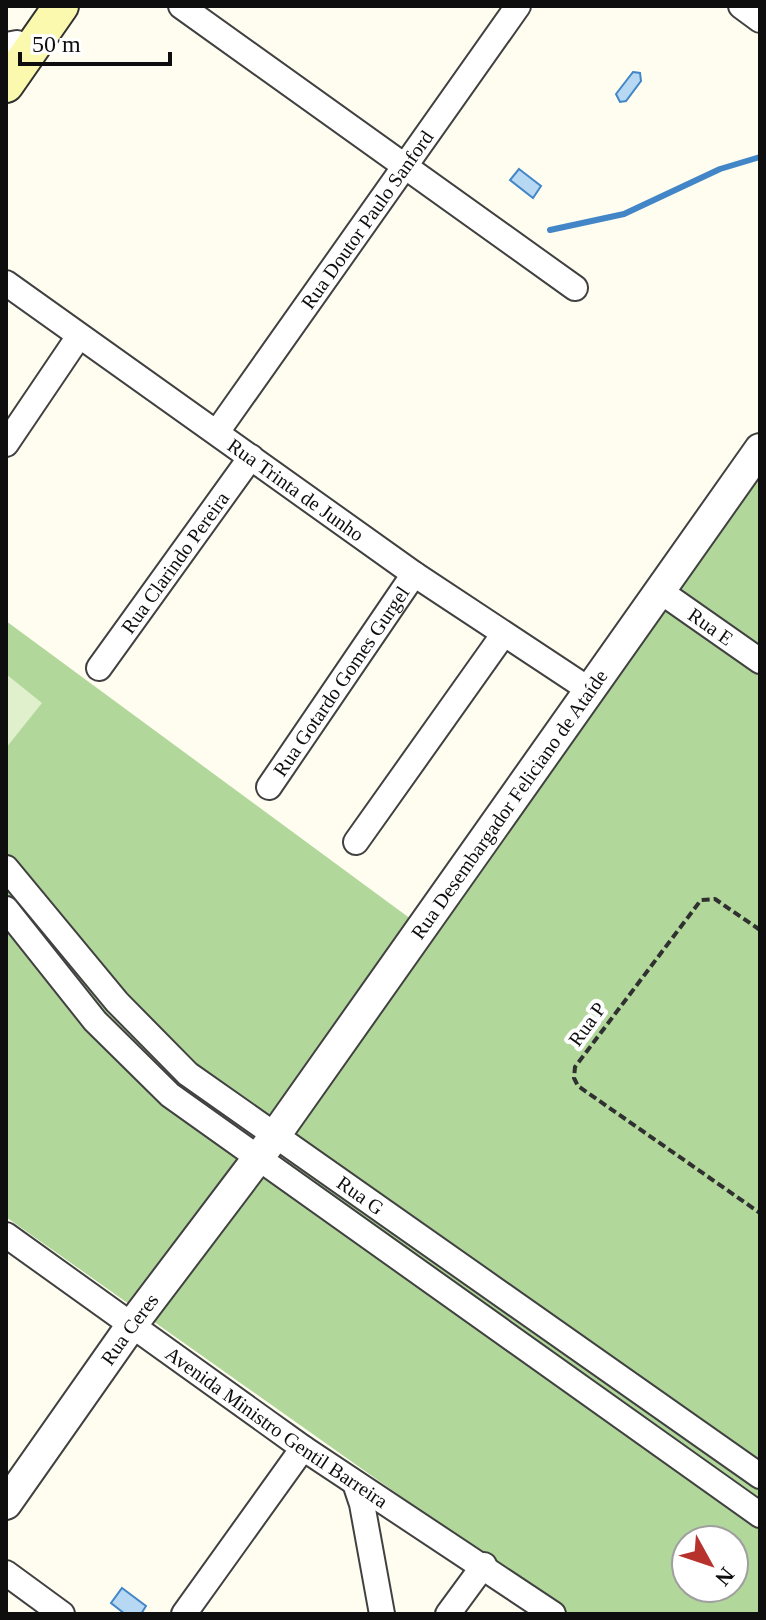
<svg xmlns="http://www.w3.org/2000/svg" width="766" height="1620" font-family="'Times New Roman',serif">
<style>
.forest{fill:#b1d79b;fill-rule:evenodd}
.pitch{fill:#e0efcc}
.water{fill:#b7d8f3;stroke:#4286c7;stroke-width:2}
.lines{fill:none;stroke-linecap:round;stroke-linejoin:round}
.stream{stroke:#4286c7;stroke-width:6}
.minor-casing{stroke:#414141;stroke-width:28}
.tertiary-casing{stroke:#414141;stroke-width:34}
.secondary-casing{stroke:#303030;stroke-width:38}
.path{stroke:#303030;stroke-width:4;stroke-dasharray:8 4;stroke-linecap:butt}
.minor{stroke:#fff;stroke-width:24}
.tertiary{stroke:#fff;stroke-width:30}
.secondary{stroke:#fbf9ae;stroke-width:34}
.labels{text-anchor:middle;stroke-width:8;stroke-linejoin:round;paint-order:stroke}
.street-label{font-size:20px;fill:#0e0e0e;stroke:#fff}
</style>
<rect width="100%" height="100%" fill="#fefdf0"/>
<path class="forest" d="M760,473v1141h-193l-561,-397v-596l428,315zM686,1540h48v48h-48z"/>
<path class="pitch" d="M6,674l36,29 -36,45z"/>
<path class="water" d="M633,72l7,1 1,8 -15,20 -6,1 -4,-8z
M519,169l22,17 -8,12 -23,-18z
M122,1588l24,18 -5,8h-16l-14,-11z"/>
<g class="lines">
<path class="stream" d="M550,230l74,-16 96,-45 40,-12"/>
<g class="minor-casing">
<g id="minor">
<path d="M181,6l394,282"/>
<path d="M741,6l19,14"/>
<path d="M6,45l11,-2 12,9"/>
<path id="s1" d="M6,283l408,291 177,117"/>
<path id="s2" d="M217,432l301,-426"/>
<path d="M6,444l73,-108"/>
<path id="s3" d="M660,591l100,70"/>
<path id="s4" d="M99,668l152,-211"/>
<path id="s5" d="M269,787l145,-213"/>
<path d="M356,842l147,-207"/>
<path id="s6" d="M6,868l111,134 71,72 572,402"/>
<path d="M6,909l89,112 75,74 590,420"/>
<path id="s7" d="M6,1235l297,213 250,166"/>
<path d="M355,1483l7,21 20,110"/>
<path d="M6,1573l56,41"/>
<path d="M184,1614l119,-166"/>
<path d="M448,1614l36,-49"/>
</g>
</g>
<g class="tertiary-casing">
<g id="tertiary">
<path id="s8" d="M6,1504l125,-178 143,-189 486,-688"/>
</g>
</g>
<g class="secondary-casing">
<path id="secondary" d="M6,85l55,-79"/>
</g>
<path class="path" d="M760,930l-45,-31 -14,1 -126,167 -1,11 4,8 182,127"/>
<use href="#minor" class="minor"/>
<use href="#tertiary" class="tertiary"/>
<use href="#secondary" class="secondary"/>
</g>
<g class="labels">
<g class="street-label">
<text dy="7" stroke="none"><textPath href="#s2" startOffset="260">Rua Doutor Paulo Sanford</textPath></text>
<text dy="7" stroke="none"><textPath href="#s1" startOffset="356">Rua Trinta de Junho</textPath></text>
<text dy="7" stroke="none"><textPath href="#s4" startOffset="130">Rua Clarindo Pereira</textPath></text>
<text dy="7" stroke="none"><textPath href="#s3" startOffset="62">Rua E</textPath></text>
<text dy="7" stroke="none"><textPath href="#s5" startOffset="128">Rua Gotardo Gomes Gurgel</textPath></text>
<text dy="7" stroke="none"><textPath href="#s8" startOffset="862">Rua Desembargador Feliciano de Ataíde</textPath></text>
<text transform="translate(587 1024) rotate(-54)" y="7">Rua P</text>
<text dy="7" stroke="none"><textPath href="#s6" startOffset="486">Rua G</textPath></text>
<text dy="7" stroke="none"><textPath href="#s8" startOffset="214">Rua Ceres</textPath></text>
<text dy="7" stroke="none"><textPath href="#s7" startOffset="332">Avenida Ministro Gentil Barreira</textPath></text>
</g>
</g>
<rect width="766" height="1620" fill="none" stroke="#0e0e0e" stroke-width="16"/>
<g transform="translate(710 1564) rotate(130)"><circle r="38" fill="#ffffff" stroke="#9f9f9f" stroke-width="2"/>
<path d="M0-6L14 30L0 20L-14 30Z" fill="#b8322d"/>
<text y="-12" font-size="22" font-weight="bold" text-anchor="middle" fill="#0e0e0e">N</text>
</g>
<path d="M20 52v12h150v-12" fill="none" stroke="#0e0e0e" stroke-width="4"/>
<text x="32" y="52" font-size="24" fill="#0e0e0e" stroke="#ffffff" stroke-width="6" paint-order="stroke">50 m</text>
</svg>
